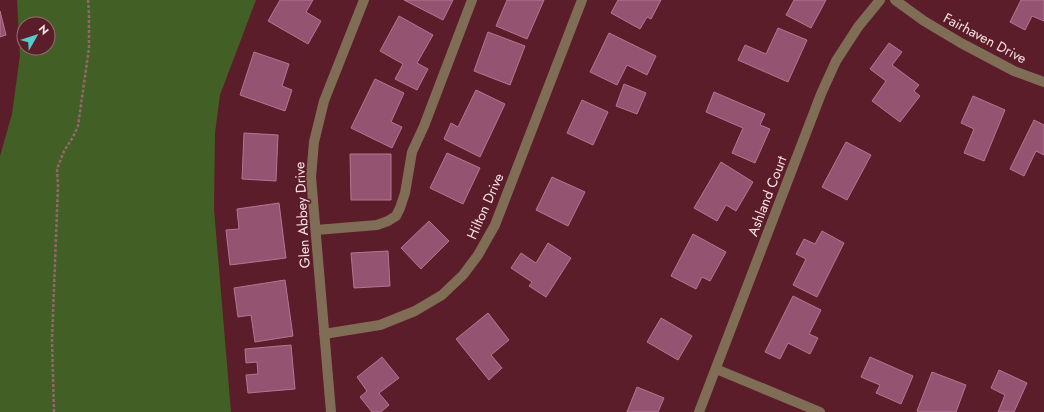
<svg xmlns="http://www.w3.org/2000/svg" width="1044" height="412" font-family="Jost,sans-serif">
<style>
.green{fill:#425f26;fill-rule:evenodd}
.building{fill:#945471;stroke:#b77492}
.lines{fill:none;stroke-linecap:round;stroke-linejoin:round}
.path{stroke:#96666e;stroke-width:2.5;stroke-dasharray:3 2;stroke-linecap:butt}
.minor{stroke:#806d56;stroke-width:10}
.labels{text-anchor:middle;stroke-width:3.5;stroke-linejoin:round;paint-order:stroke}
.street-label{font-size:14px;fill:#fbe2e4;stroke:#5b1d29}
</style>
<rect width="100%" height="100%" fill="#5b1d29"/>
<path class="green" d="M17,0h239l-36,95 -5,38 -1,76 17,203h-231v-256l12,-42 8,-59zM24,24h24v24h-24z"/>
<path class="building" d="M280,0h33l-7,12 15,9 -13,23 -40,-23z
M404,0h49l-10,20z
M507,0h37l-17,39 -31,-13z
M618,0h43l-10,19 -4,-2 -7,12 -29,-16z
M794,0h32l-15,28 -25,-13z
M1021,0h23v21l-12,-5 -7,14 -15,-8z
M0,11l6,24 -6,2z
M399,16l34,19 -16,28 11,6 -11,21 -22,-11 8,-15 -23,-13z
M778,28l29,12 -19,42 -50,-22 7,-15 21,9z
M488,32l37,14 -15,39 -36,-14z
M609,33l47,23 -9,19 -20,-10 -10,20 -27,-13z
M889,43l13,9 -10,13 27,20 -5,6 6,5 -20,26 -28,-21 14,-20 -16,-12z
M254,52l35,12 -7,22 10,4 -7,21 -45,-16z
M375,79l29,14 -13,29 11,5 -10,21 -41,-20z
M624,84l22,9 -9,21 -21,-8z
M476,90l29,14 -25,53 -36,-18 7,-16 7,4z
M714,92l51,22 -5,11 10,4 -15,34 -23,-10 11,-25 -37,-16z
M973,96l32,14 -21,51 -20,-8 10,-24 -13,-6z
M582,100l26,12 -15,33 -26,-12z
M1034,120l10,5v30l-8,-4 -12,25 -14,-7z
M244,133l34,2 -2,46 -34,-2z
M846,142l25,13 -24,45 -25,-13z
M447,153l33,15 -17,36 -33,-16z
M350,154h41v46h-40z
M721,162l32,20 -17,29 -10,-6 -9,16 -23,-13z
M552,177l33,15 -17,34 -32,-16z
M279,203l7,55 -56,7 -4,-35 13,-1 -2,-20z
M429,221l20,20 -28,28 -20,-21z
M822,231l22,12 -27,54 -24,-12 13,-26 -10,-5 8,-15 11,5z
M693,234l33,18 -16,29 -8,-4 -6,12 -25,-13z
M548,243l23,15 -25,39 -17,-11 3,-4 -21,-14 10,-15 15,10z
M388,251l2,35 -36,2 -3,-35z
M285,280l8,56 -38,6 -4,-27 -13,2 -4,-29z
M793,296l28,14 -12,24 9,4 -8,16 -22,-11 -8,16 -15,-7z
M488,313l21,27 -18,15 11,13 -13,12 -33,-41z
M661,318l31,18 -14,24 -31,-18z
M291,345l4,44 -47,4 -2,-18 12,-1 -1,-12 -11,1 -1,-14z
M382,357l17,21 -20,15 10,12 -8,7h-9l-12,-15 7,-6 -10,-14z
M870,357l43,19 -12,28 -25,-11 4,-8 -19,-8z
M999,370l28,13 -13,29h-16l7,-17 -14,-7z
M932,372l34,13 -10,27h-37l-2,-1z
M637,387l27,11 -6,14h-31z"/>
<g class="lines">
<path class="path" d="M54,412l-2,-72 6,-154 -1,-17 7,-18 9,-14 5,-11 11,-78v-34l-1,-14"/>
<path class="minor" d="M895,0l29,21 37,22 53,28 30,11
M316,230l61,-5 11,-4 8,-5 4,-8 5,-15 7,-41 12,-26 48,-126
M324,334l56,-9 35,-14 27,-16 21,-20 15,-20 17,-30 87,-225
M716,369l104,43
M331,412l-20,-235 3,-35 10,-41 40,-101
M699,412l122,-318 15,-33 22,-34 22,-27"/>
</g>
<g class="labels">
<g class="street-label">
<text transform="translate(985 38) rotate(28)" y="5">Fairhaven Drive</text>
<text transform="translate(767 196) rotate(-69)" y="5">Ashland Court</text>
<text transform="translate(485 206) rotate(-66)" y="5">Hilton Drive</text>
<text transform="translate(302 215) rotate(-93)" y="5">Glen Abbey Drive</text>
</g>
</g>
<g transform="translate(36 36) rotate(51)"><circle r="19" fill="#5b1d29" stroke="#9b6c74"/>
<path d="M0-3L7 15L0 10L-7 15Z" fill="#53cdc9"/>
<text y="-6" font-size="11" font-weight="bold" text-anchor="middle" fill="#fbe2e4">N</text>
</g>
</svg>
